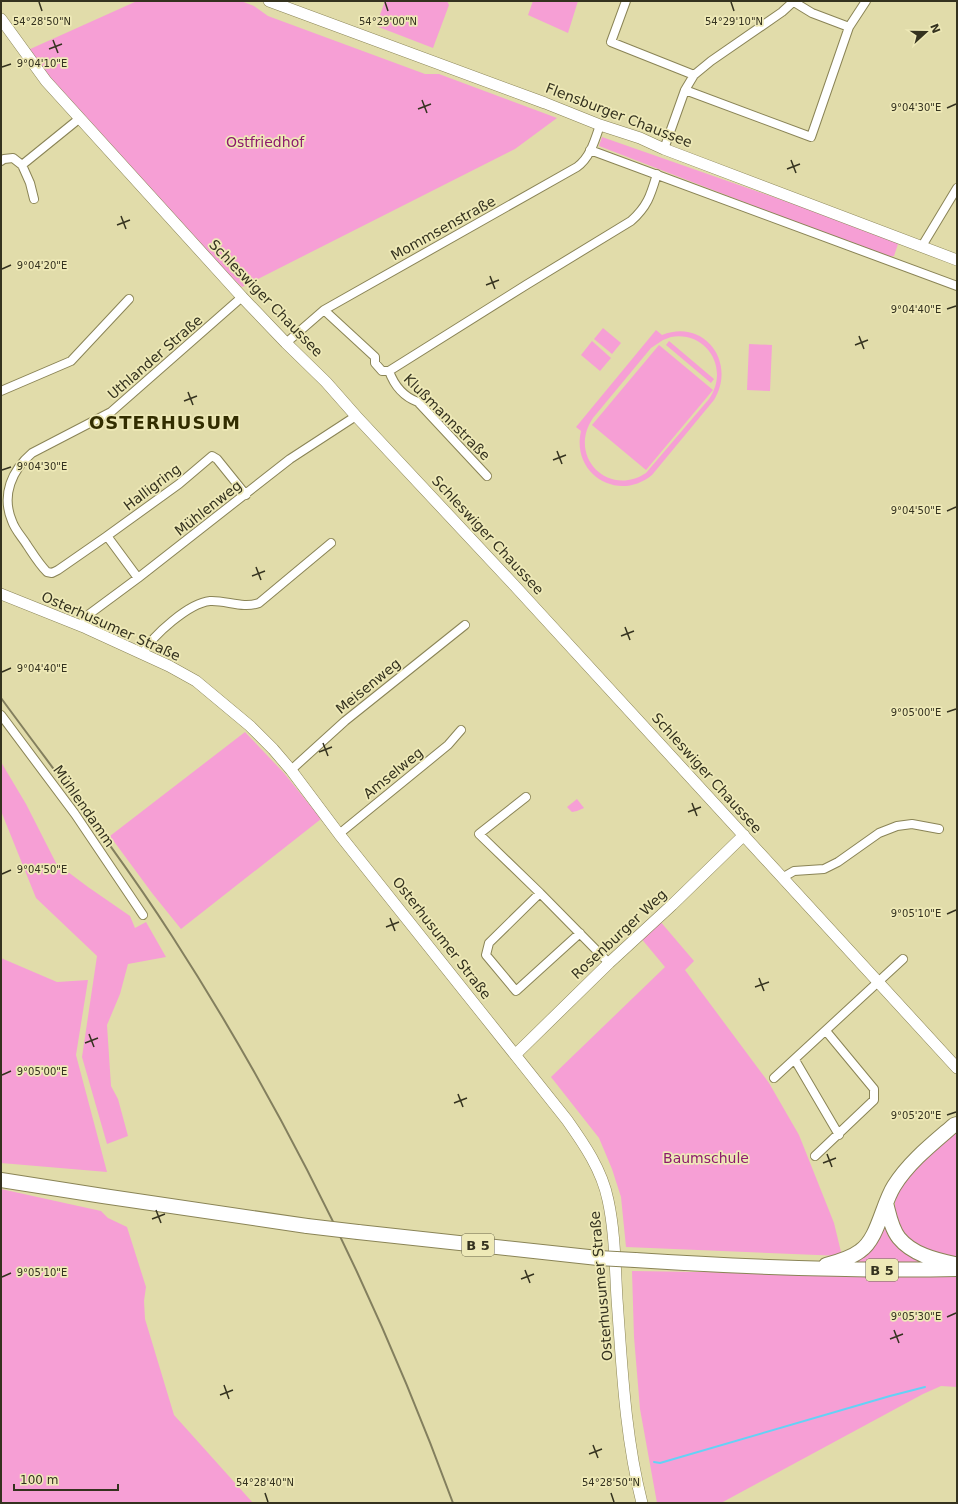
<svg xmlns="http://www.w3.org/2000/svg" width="958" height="1504" font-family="'DejaVu Sans',sans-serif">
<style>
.green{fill:#f69fd5;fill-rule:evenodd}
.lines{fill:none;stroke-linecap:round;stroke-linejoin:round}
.stream{stroke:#64d2f6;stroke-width:2}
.street-casing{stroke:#8a8456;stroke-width:10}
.secondary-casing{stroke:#8a8456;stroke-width:12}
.highway-casing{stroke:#8a8456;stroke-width:16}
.street{stroke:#fff;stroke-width:8}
.secondary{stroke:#fff;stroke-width:11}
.highway{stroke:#fff;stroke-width:14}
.rail{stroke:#837f5e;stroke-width:2}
.highway-bridge-casing{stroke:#8a8456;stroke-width:16;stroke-linecap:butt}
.highway-bridge{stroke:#fff;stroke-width:14}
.ticks{fill:none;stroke:#34321f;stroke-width:1.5}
.labels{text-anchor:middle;stroke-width:3.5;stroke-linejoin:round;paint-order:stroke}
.shield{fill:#eee9b7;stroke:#6c694d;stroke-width:1}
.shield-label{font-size:13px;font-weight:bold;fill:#34321f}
.street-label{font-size:14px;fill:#34321f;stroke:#eee9b7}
.park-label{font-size:14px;fill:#8d1a6d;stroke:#eee9b7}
.district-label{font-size:18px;font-weight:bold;letter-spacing:1px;fill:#322d00;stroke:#eee9b7}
.ticks-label{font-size:10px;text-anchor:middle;fill:#34321f;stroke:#eee9b7;stroke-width:3.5;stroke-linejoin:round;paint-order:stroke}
</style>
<rect width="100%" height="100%" fill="#e1dcaa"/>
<path class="green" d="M137,1h104l13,5 14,10 157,58h14l118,44 -42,31 -273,138 -42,-40 -150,-166 -22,-31z
M385,1h62l2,4 -16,43 -57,-22z
M533,1h45l-10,32 -40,-18z
M602,137l297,104 -5,15 -8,1 -287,-111z
M603,328l18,15 -9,11 -18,-15z
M656,330l6,5c42,-17 75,27 52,65l-62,75c-34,28 -81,-1 -71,-44l-5,-4zM671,337c36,-6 59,32 38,62l-63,74c-38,25 -79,-17 -53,-55l58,-70 12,-8z
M592,341l19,17 -11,13 -19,-16z
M669,341l45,38 -3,4 -45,-38z
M749,344l23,1 -2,46 -23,-1z
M659,345l54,45 -67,80 -54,-45z
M245,732l39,41 37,46 -140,110 -29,-36 -42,-57z
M1,762l25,42 30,59 32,24 42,29 5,12 11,-6 20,35 -38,7 -8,30 -13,31 4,61 7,13 10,37 -21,8 -25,-87 15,-101 -61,-58 -35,-87z
M577,799l7,9 -7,3 -5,1 -5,-5z
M659,920l35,41 -9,9 84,113 30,52 35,88 8,33 -216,-9 -5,-50 -9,-28 -13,-31 -48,-61 114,-110 -25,-30z
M1,958l56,24 31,-2 -12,75 31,117 -106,-9z
M957,1132v125h-16l-14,-6 -24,-16 -8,-19v-14l3,-13 15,-19 21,-21z
M1,1189l100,22 7,7 19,9 19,60 -2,14 1,18 29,96 79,88h-252z
M886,1214l42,49 -77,-1z
M632,1271l325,5v111l-16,-1 -18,8 -202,109h-64l-17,-94 -6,-72z"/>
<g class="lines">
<path class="stream" d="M654,1462l6,1 230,-67 35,-9"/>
<g class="street-casing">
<path id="street" d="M626,1l-15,41 83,33
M794,2l18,11 37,14
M685,90l126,47 38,-110 17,-26
M664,149l21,-59 9,-15 17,-14 71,-49 12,-11
M590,150l367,136
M1,161l3,-2 9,-1 9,7 58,-47
M22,165l8,18 4,16
M922,246l35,-58
M324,310l51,47v6l7,8h7c5,14 15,26 29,31l69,74
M286,343l38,-33 253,-143c13,-9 18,-27 23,-42
M389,371l137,-86 105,-64c17,-15 20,-27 26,-47
M1,391l70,-30 58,-62
M107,536l-49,34 -6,3 -5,-1c-8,-8 -14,-18 -20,-27 -5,-8 -12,-15 -15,-24 -11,-26 0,-51 20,-68l79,-41 131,-115
M138,578l-31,-42 72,-52 33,-28 5,3 29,36
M80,626l8,-11 50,-37 152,-119 66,-43
M143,653c10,-18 46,-50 67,-52 16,-1 33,8 49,2l72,-60
M1,715l74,99 68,101
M291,770l54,-49 120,-96
M526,797l-47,37 61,59 69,70
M339,834l109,-89 13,-15
M782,878l12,-7 30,-2 14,-7 41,-29 18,-7 15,-2 27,5
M540,893l-51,50 -3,12 30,36 64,-58
M795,1060l44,75
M774,1078l129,-119
M815,1156l59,-56v-11l-48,-58"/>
</g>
<g class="secondary-casing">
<path id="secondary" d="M269,1l276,102 55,22 40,13 24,11 293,111
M1,19l45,62 196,216 44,46 40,39 30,34 158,169 443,483
M1,594l85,34 83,38 27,15 54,45 23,23 18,21 48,64 228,286c17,24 35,50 41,80 7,32 7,66 9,99 5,68 8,138 25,204
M515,1055l94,-92 63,-58 72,-70"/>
</g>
<g class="highway-casing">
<path id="highway" d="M1,1180l102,16 204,30
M886,1203c3,11 5,25 13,35 13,16 36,22 56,26
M358,1232l240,26
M635,1260c107,7 215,11 322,9
M826,1265c11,-3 25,-7 34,-14 18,-12 22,-46 34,-65 15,-24 38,-42 60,-61l3,-1"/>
</g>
<use href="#street" class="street"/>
<use href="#secondary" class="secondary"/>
<use href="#highway" class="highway"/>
<path class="rail" d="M1,698c58,79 118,156 171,238 115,178 208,369 281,567"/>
<g class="highway-bridge-casing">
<path id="highway-bridge" d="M307,1226l51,6
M598,1258l37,2"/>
</g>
<use href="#highway-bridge" class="highway-bridge"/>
</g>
<path class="ticks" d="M39,2l3,9M385,2l3,9M731,2l3,9M53,40l5,13M49,49l13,-5M2,67l9,-3M422,100l5,13M947,108l9,-4M418,109l13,-5M791,160l5,13M787,169l13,-5M121,216l5,13M117,225l13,-5M2,269l9,-4M490,276l5,13M486,285l13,-5M947,309l9,-3M859,336l5,13M855,345l13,-5M188,392l5,13M184,401l13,-5M557,451l5,13M553,460l13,-5M2,470l9,-3M947,511l9,-4M256,567l5,13M252,576l13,-5M625,627l5,13M621,636l13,-5M2,672l9,-4M947,712l9,-3M323,743l5,13M319,752l13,-5M692,803l5,13M688,812l13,-5M2,874l9,-4M947,914l9,-4M390,918l5,13M386,927l13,-5M759,978l5,13M755,987l14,-5M89,1034l5,13M85,1043l13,-5M2,1075l9,-4M458,1094l5,13M454,1103l13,-5M947,1115l9,-3M827,1154l5,13M823,1163l13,-5M156,1210l5,13M152,1219l13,-5M525,1270l5,13M2,1277l9,-4M521,1279l13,-5M947,1317l9,-4M894,1330l5,13M890,1339l13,-5M224,1385l5,14M220,1395l13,-5M593,1445l5,13M589,1454l13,-5M265,1493l3,9M611,1493l3,9"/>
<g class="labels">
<g class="shield">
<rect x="462" y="1234" width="32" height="22" rx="3"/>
<rect x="866" y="1259" width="32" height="22" rx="3"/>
</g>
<g class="shield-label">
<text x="478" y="1250">B 5</text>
<text x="882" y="1275">B 5</text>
</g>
<g class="street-label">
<text transform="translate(619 115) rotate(21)" y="5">Flensburger Chaussee</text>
<text transform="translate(443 228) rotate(-29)" y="5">Mommsenstraße</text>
<text transform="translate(266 298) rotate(46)" y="5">Schleswiger Chaussee</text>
<text transform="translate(155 357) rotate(-41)" y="5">Uthlander Straße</text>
<text transform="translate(447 417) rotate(45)" y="5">Klußmannstraße</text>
<text transform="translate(152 487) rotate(-37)" y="5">Halligring</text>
<text transform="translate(208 508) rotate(-38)" y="5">Mühlenweg</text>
<text transform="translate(488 535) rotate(47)" y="5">Schleswiger Chaussee</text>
<text transform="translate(111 626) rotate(24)" y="5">Osterhusumer Straße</text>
<text transform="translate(368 686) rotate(-39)" y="5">Meisenweg</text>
<text transform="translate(393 773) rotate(-39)" y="5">Amselweg</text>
<text transform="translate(707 773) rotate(48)" y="5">Schleswiger Chaussee</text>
<text transform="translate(84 806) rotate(55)" y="5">Mühlendamm</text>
<text transform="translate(619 934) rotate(-43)" y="5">Rosenburger Weg</text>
<text transform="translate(442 938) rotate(52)" y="5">Osterhusumer Straße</text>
<text transform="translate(601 1286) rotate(-95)" y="5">Osterhusumer Straße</text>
</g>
<g class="park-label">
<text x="265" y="147">Ostfriedhof</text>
<text x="706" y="1163">Baumschule</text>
</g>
<g class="district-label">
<text x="165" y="429">OSTERHUSUM</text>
</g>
</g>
<g class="ticks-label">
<text x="734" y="25">54°29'10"N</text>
<text x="42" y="25">54°28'50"N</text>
<text x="388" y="25">54°29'00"N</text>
<text x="42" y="67">9°04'10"E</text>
<text x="916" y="111">9°04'30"E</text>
<text x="42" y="269">9°04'20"E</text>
<text x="916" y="313">9°04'40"E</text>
<text x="42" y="470">9°04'30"E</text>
<text x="916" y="514">9°04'50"E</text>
<text x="42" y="672">9°04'40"E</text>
<text x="916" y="716">9°05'00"E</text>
<text x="42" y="873">9°04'50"E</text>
<text x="916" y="917">9°05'10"E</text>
<text x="42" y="1075">9°05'00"E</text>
<text x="916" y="1119">9°05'20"E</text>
<text x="42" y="1276">9°05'10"E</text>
<text x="916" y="1320">9°05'30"E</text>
<text x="265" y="1486">54°28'40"N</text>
<text x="611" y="1486">54°28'50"N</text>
</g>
<rect width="958" height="1504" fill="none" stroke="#34321f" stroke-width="4"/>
<g transform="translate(926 32) rotate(69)" stroke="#eee9b7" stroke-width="3" paint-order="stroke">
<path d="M0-3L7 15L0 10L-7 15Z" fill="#34321f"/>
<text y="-6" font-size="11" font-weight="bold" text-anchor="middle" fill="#34321f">N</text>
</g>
<path d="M14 1484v6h104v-6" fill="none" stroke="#34321f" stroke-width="2"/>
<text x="20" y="1484" font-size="12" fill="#34321f" stroke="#eee9b7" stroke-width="3" paint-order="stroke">100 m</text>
</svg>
